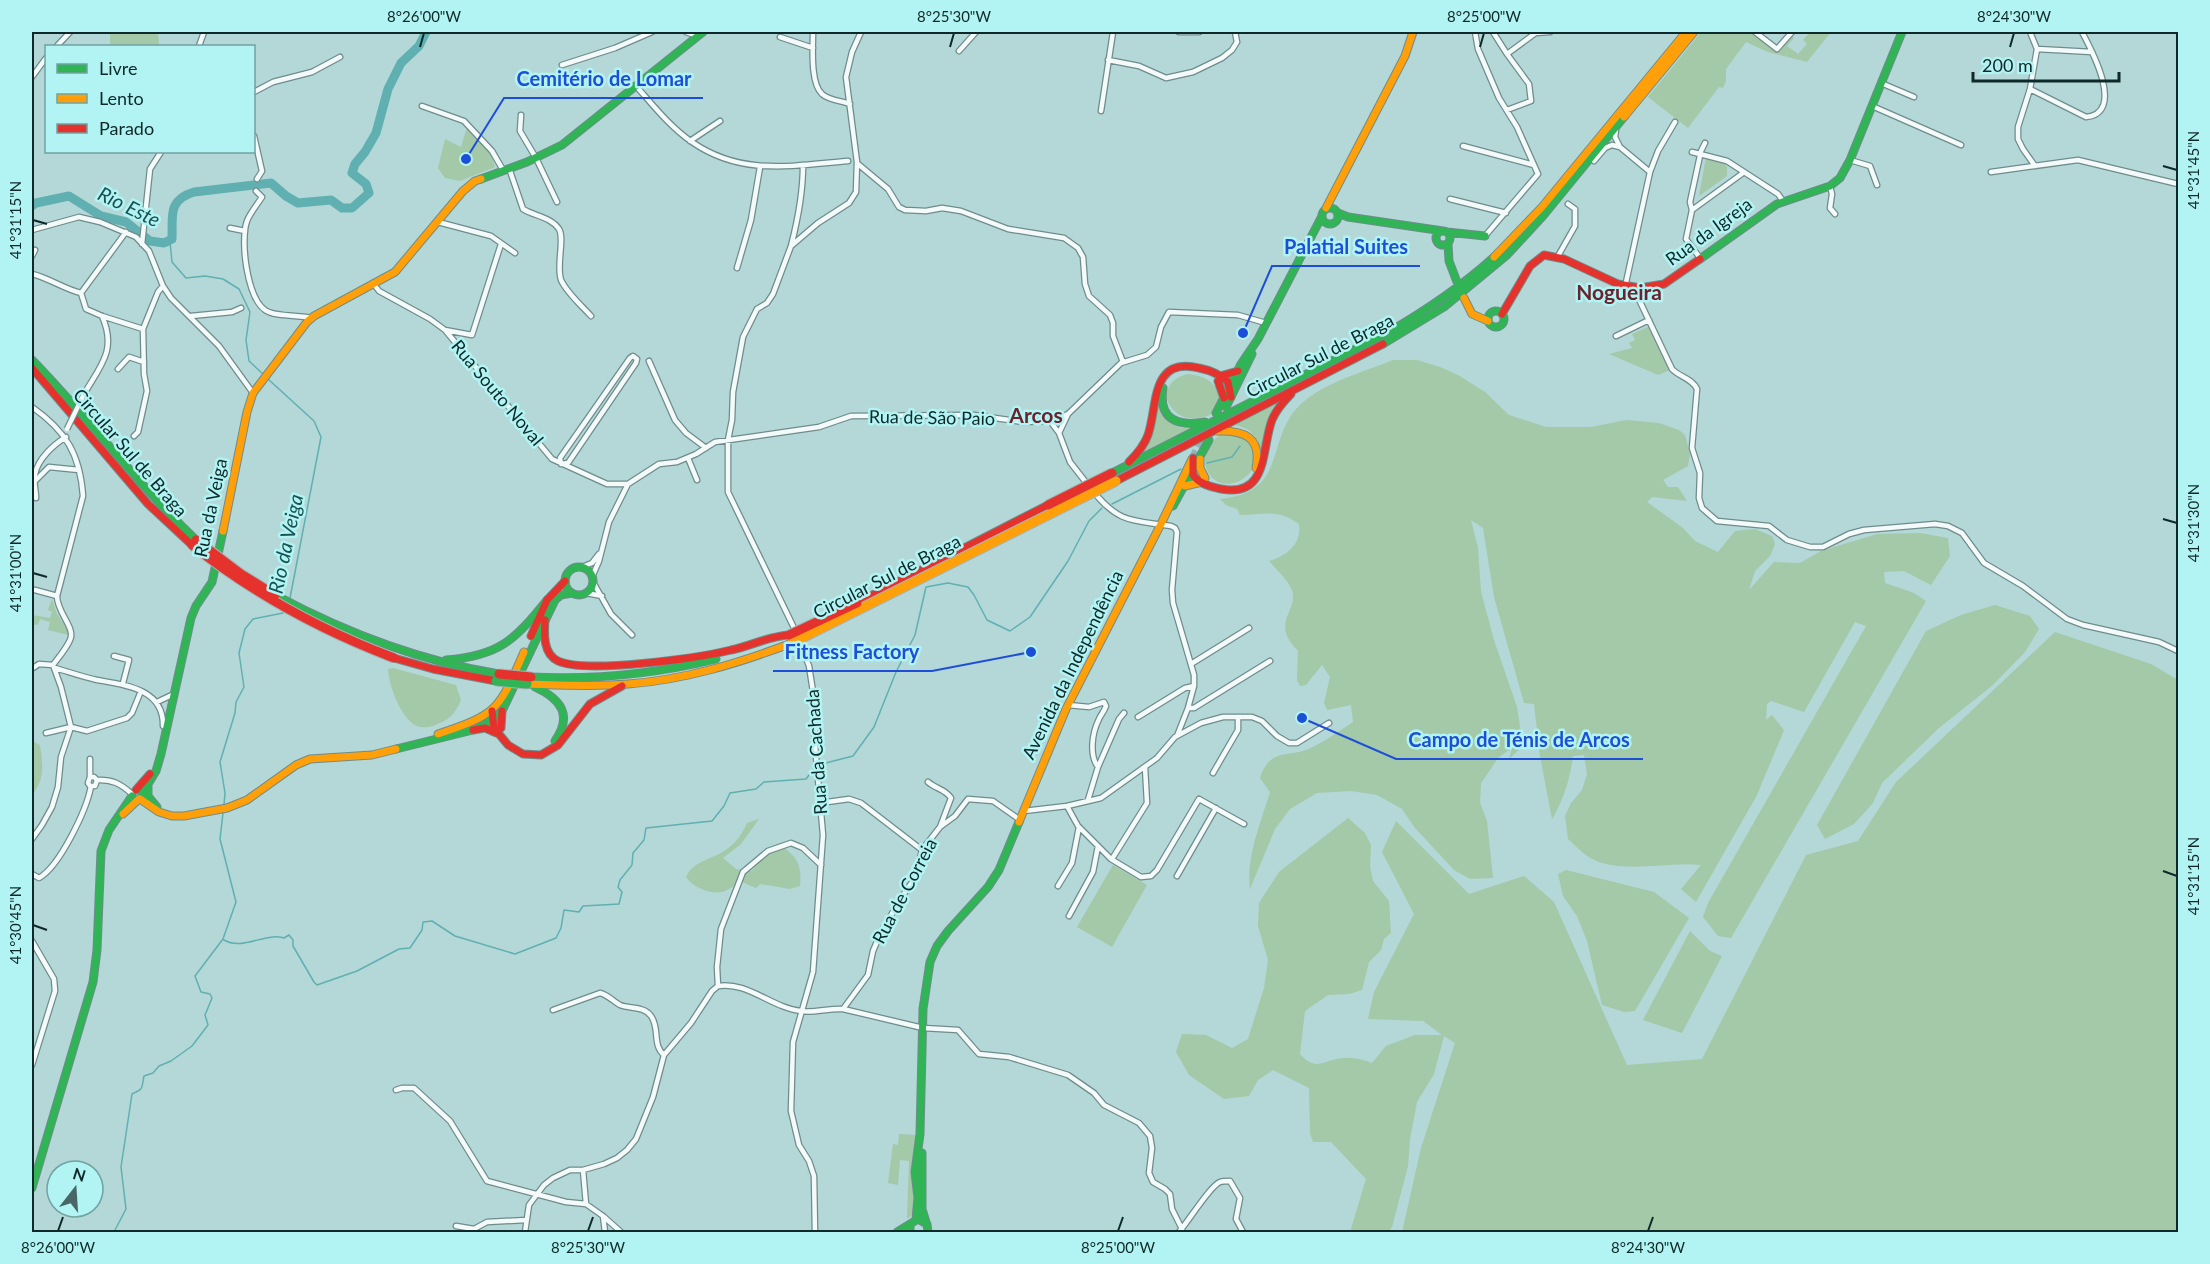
<svg xmlns="http://www.w3.org/2000/svg" width="2210" height="1264" font-family="Lato,sans-serif">
<style>
.green{fill:#a3c9a8}
.lines{fill:none;stroke-linecap:round;stroke-linejoin:round}
.stream{stroke:#60b0b1;stroke-width:1.5}
.river{stroke:#60b0b1;stroke-width:9}
.primary-tunnel{stroke:#93b4b4;stroke-width:8;stroke-dasharray:8 4;stroke-linecap:butt}
.street-casing{stroke:#6f8c8c;stroke-width:7}
.fast-casing{stroke:#6f8c8c;stroke-width:9}
.slow-casing{stroke:#6f8c8c;stroke-width:9}
.jam-casing{stroke:#6f8c8c;stroke-width:9}
.street{stroke:#f4f9f9;stroke-width:4.5}
.fast{stroke:#30b455;stroke-width:7}
.slow{stroke:#ff9f0a;stroke-width:7}
.jam{stroke:#e5322d;stroke-width:7}
.street-bridge-casing{stroke:#6f8c8c;stroke-width:7;stroke-linecap:butt}
.fast-bridge-casing{stroke:#a0b4b7;stroke-width:11;stroke-linecap:butt}
.slow-bridge-casing{stroke:#a0b4b7;stroke-width:11;stroke-linecap:butt}
.jam-bridge-casing{stroke:#a0b4b7;stroke-width:11;stroke-linecap:butt}
.street-bridge{stroke:#f4f9f9;stroke-width:4.5}
.fast-bridge{stroke:#30b455;stroke-width:9}
.slow-bridge{stroke:#ff9f0a;stroke-width:9}
.jam-bridge{stroke:#e5322d;stroke-width:9}
.ticks{fill:none;stroke:#0e2929;stroke-width:2}
.labels{text-anchor:middle;stroke-width:5;stroke-linejoin:round;paint-order:stroke}
.street-label{font-size:18px;fill:#0e2929;stroke:#b2f3f3}
.water-label{font-size:20px;font-style:italic;fill:#195253;stroke:#b2f3f3}
.quarter-label{font-size:21px;font-weight:bold;fill:#69232c;stroke:#b2f3f3}
.leader{fill:none;stroke:#1d4ed8;stroke-width:2}
.callout-dot{fill:#1d4ed8;stroke:#b2f3f3;stroke-width:2}
.callout-label{font-size:20px;text-anchor:middle;font-weight:bold;fill:#1d4ed8;stroke:#b2f3f3;stroke-width:5;stroke-linejoin:round;paint-order:stroke}
.neatline{fill:none;stroke:#0e2929;stroke-width:2}
.ticks-label{font-size:15px;text-anchor:middle;fill:#0e2929}
</style>
<rect width="100%" height="100%" fill="#b4d7d7"/>
<path class="green" d="M110,32h48l1,14h-49z
M1701,32h50l24,19h5l12,-15 2,2 -7,8 11,8 9,-10 -4,-4 7,-8h21l-24,30 -39,-10 -22,-10 -20,27v12l-3,7 -4,-1 -31,41 -40,-31z
M467,127l23,24 5,16 -35,14 -15,-3 -7,-10 7,-29 16,8z
M1706,157l17,5 4,5v9l-28,20z
M1650,326l20,44 -12,5 -49,-21 23,-6 -3,-5 6,-3 -3,-6z
M1393,360h24l23,7 18,8 27,17 24,23 37,12h45l35,-7 33,3 20,7 6,5 5,19 -2,12 -25,14 5,7h10l9,14 -35,-4 -5,5 36,26 12,13 23,11 17,-21 20,-2 17,7 3,8 -5,12 -15,15 -6,19 25,-28 26,1 21,-12 56,-17 43,-1 28,5 2,18 -19,29 -27,-14 -20,1 1,11 29,10 12,8 -195,337 -13,-2 -15,-19 5,-14 158,-277 -11,-4 -51,90 -33,-11 -4,3 -1,16 6,-5 12,15 -27,65 -61,107 -15,-13 20,-24c-35,-4 -74,9 -107,-5 -9,-4 -18,-14 -26,-21l-3,-23 6,-13 11,-13 5,-16 -3,-19 -11,1c-3,23 -9,43 -21,63l-12,-63 -6,-52 -10,-1 -30,-106 -11,-69 -12,-8 7,28 3,44 13,48 23,67 6,39 -14,13 3,-11 -13,9 -18,26 -1,20 7,18 6,57 -23,1 -16,-9 -39,-42 -13,-19 -25,-14 -26,-4 -34,2 -27,16 -15,20 -25,60c-4,-32 11,-67 20,-97l-10,-14c10,-32 30,-19 53,-31 14,-7 28,-17 40,-25l-2,-17 -24,5 -3,-7 6,-26 -8,-12 -16,20 -6,1 -3,-6 1,-29c-29,-29 1,-40 -6,-61 -4,-10 -16,-21 -23,-29 18,-5 33,-17 30,-37 -20,-15 -36,-10 -59,-9l-3,-6 -11,-4 -6,-6c70,-7 44,-61 81,-95 24,-22 63,-32 92,-44z
M1188,374c17,2 26,7 32,22l-6,17c-20,10 -40,7 -48,-16 2,-14 9,-20 22,-23z
M1158,400c9,18 13,32 37,27l-53,26 12,-22z
M1279,401l-18,58c-2,-19 -6,-30 -27,-34z
M1220,435h21l13,13c0,5 1,14 0,19 -2,4 -6,8 -10,11 -29,21 -57,-19 -24,-43z
M52,599l5,15 11,17v4l-20,-5 2,-8 -10,-3 -2,6 -6,-1v-15h1l-1,6 18,3 2,-6 -4,-2z
M1995,605l35,11 9,13 -14,23 -32,33 -54,43 -57,55 -9,20 -19,21 -29,15 -8,-14 109,-194 35,-16z
M2055,632l96,32 27,16v552h-776l19,-84 34,-105 -11,-7 -10,38 -17,28 -7,37 -2,27 -16,61 -4,5h-38l16,-53 -35,-37h-18l-3,-9 -1,-45 -36,-18 -15,10 -9,16 -25,3 -35,-24 -13,-23 6,-18 24,1 26,13 16,-9 16,-51 4,-28 -10,-34 1,-23 20,-31 69,-54 17,15 6,12 -1,22 3,14 16,20 2,32 -7,6 -3,11 -12,12 -7,28 -13,4 -21,1 -23,16 -5,43c17,19 23,5 44,4 9,-1 19,2 28,5l14,-17 29,-11h27l-19,-14 -55,-2 6,-27 40,-78 -32,-62 14,-31 73,73 55,-18 30,26 73,163 75,-6 104,-204 52,-14 38,-59z
M393,668l63,17 5,15c-5,11 -9,18 -21,23 -6,3 -15,6 -23,3 -16,-7 -28,-40 -29,-57z
M32,741l8,4c3,19 5,35 -8,50z
M759,819l-18,25 -18,14 13,11 15,2c13,-10 10,-19 28,-27 18,13 23,19 21,42l-10,3 -30,-5 -4,4 -14,-6c-6,2 -11,7 -17,9 -12,5 -33,-4 -39,-14 7,-14 18,-16 31,-22 15,-7 24,-18 30,-32z
M1113,865l34,20 -35,62 -35,-20z
M1566,870l88,22 35,26 -54,93 -11,1 -22,-7 -15,-64 -10,-25 -14,-20 -5,-22z
M1690,931l20,20 12,5 -40,77 -39,-13z
M899,1134l17,1c0,13 -3,25 -4,38 -2,14 9,34 -3,45h-2l2,-57 -9,-1 -2,25 -10,-2 5,-39 5,1z"/>
<g class="lines">
<path class="stream" d="M170,242l2,20 14,16 19,-2 18,3 16,10 11,23 -4,28 3,21 15,14
M268,379l46,42 7,16 -31,161
M1207,463l25,-6 8,-11
M1112,504l69,-35
M822,764l31,-8 21,-29 22,-55 19,-37 11,-48 22,-4 20,4 6,8 13,25 23,11 20,-14 38,-56 21,-40 13,-13
M224,805l1,-12 -5,-31 15,-49 1,-11 8,-15 -5,-34 6,-24 8,-10 30,-6
M224,940c19,11 41,-8 60,-2l5,-3 4,5v6l21,36 3,3 40,-14 42,-22 11,-1 12,-18 1,-8 9,-1 23,15 60,18 41,-16 5,-10 3,-18 15,2 4,-6 36,-2 3,-12 -4,-5 2,-7 12,-15 1,-12 11,-13 2,-12 66,-7 12,-15 6,-13 26,-4 8,-7 42,-3 9,-12
M114,1232l12,-23 -5,-42 11,-73c13,-6 9,-5 12,-18l9,-3 6,-7 12,-5 21,-15 16,-21 -3,-10 7,-17 -2,-4 -9,-2 -6,-16 28,-37 13,-37 -16,-63 3,-26"/>
<path class="river" d="M32,206l4,-3 33,-7 32,20 25,6 24,19 14,2 8,-4c1,-22 -5,-39 22,-47l77,-9 15,13 12,7 33,-3 11,8h10l17,-15 -3,-9 -14,-11 3,-9 10,-12 11,-19 12,-44 13,-26 18,-17 7,-14"/>
<path class="primary-tunnel" d="M1193,458l11,-23"/>
<g class="street-casing">
<path id="street" d="M686,32l12,4
M813,32c0,15 -3,51 9,62 6,6 20,7 28,10
M1179,32h20
M1475,32l3,17 21,49 18,29 21,47 -53,62
M1493,32l14,22 30,-22
M1755,32l22,17 15,-17
M2030,32l7,17 -7,40 -12,38v12l5,10 12,17
M1535,33l15,-1
M780,37l33,11
M57,46l13,-14
M199,46l5,-14
M2037,49l55,3
M959,51l17,-19
M1507,54l22,30 2,17 -24,9
M1108,60l31,6 27,12 27,-6 29,-14 10,-8 5,-8 -2,-10
M562,65l53,-17 37,-16
M32,77l14,-19
M1881,83l33,14
M636,86c17,19 34,41 56,56 49,34 99,24 156,19
M2030,89l56,28c40,-4 5,-68 -4,-85
M254,92l19,-10 39,-10 28,-15
M422,106l42,15 28,30 11,19
M1872,106l89,39
M1101,111l12,-79
M521,115l-1,16 16,27 21,44
M1616,130l-1,7 5,10
M254,136l8,35 -5,8
M690,141l30,-20
M1463,146l71,19
M1692,152l35,9 51,33 5,7
M1850,160l20,6 7,19
M1594,161l11,-13 7,-3 8,2 30,25 -25,115
M858,164l30,25 11,18 6,3 21,1 16,-3 19,3 47,18 56,9 14,10 5,9 2,27 4,12 21,19 3,8v13l10,26
M509,168l14,41c11,7 28,8 36,20 6,10 -3,36 2,51 6,13 20,25 30,36
M1650,172l8,-21 17,-29
M1991,172l87,-12 100,24
M1830,186l2,8 -2,14 5,6
M256,191l6,6c-5,8 -12,16 -15,24 -7,20 0,76 18,89 9,7 35,5 47,8
M1450,199l56,14
M1692,210l-2,-8 11,-51 4,-8
M438,222l53,14 24,17
M230,228l15,3
M32,230l47,-13 21,5 36,15 13,14 14,35 8,12 48,48 34,47
M142,244l8,-75 11,-17
M791,246c7,-27 12,-53 12,-81
M32,256l3,-6
M1558,256l17,-30v-17l-7,-5
M1700,258l-14,-19 6,-29 51,-37
M737,268l14,-48 9,-53
M32,274c17,4 32,15 49,19
M373,283l6,8 51,28 15,11 107,129 55,25h21
M1634,289l38,80c7,8 20,9 25,20l-5,59 8,25 -1,25 3,10 15,13 52,5 18,14 23,7h13l26,-13 15,-4 71,-6 13,2 14,7 22,30 39,23 44,33 16,6 76,17 19,9
M81,293l5,16 16,7 41,13
M81,293l45,-61
M191,316l41,-4 9,-4
M445,330l27,5 29,-91
M1616,336l33,-16
M633,356l4,3 -1,4 -68,100 -7,1 -1,-6 70,-100z
M649,361l26,59 11,13 20,15
M118,369l11,-12 15,5
M84,394c17,-29 33,-44 18,-78
M32,407c34,24 48,47 51,89l-26,100c0,17 19,32 13,44 -4,9 -11,17 -17,25
M1050,421l9,12 11,29 18,23
M1059,433l9,-19
M134,436l4,-4 9,-41 -3,-17 -1,-45 15,-37 5,-6
M688,458l9,22
M35,481l14,-14 30,3
M1093,491c26,33 40,29 78,35l4,2 2,4 -5,58 1,13 21,72v11l-6,22 -11,28
M36,498c0,-8 -3,-17 -1,-24 3,-15 18,-29 31,-37
M582,567l10,-4 7,-9
M592,577l7,-16 10,-39 19,-38 31,-20 18,-2 19,-8 19,-12 104,-15 32,-11 123,-1 49,7 27,-1 18,-7 53,-51 26,-8 9,-8 5,-20 8,-15 69,3 28,8
M593,582l18,32 21,21
M35,590l22,6
M586,593l16,3
M796,632l-68,-140v-52l4,-20 1,-28 10,-55 14,-28 10,-6 6,-9 18,-48 27,-23 31,-20 7,-11 1,-30 -11,-85 6,-25 9,-20
M799,640l10,26 5,32 1,47 8,90 -10,137 -20,70 -2,69 8,34 10,16 5,15 1,56
M114,656l15,4 -6,23
M1191,664l58,-36
M33,668l6,-4 14,1
M55,668c14,4 28,9 42,12 29,5 67,9 66,46l3,2
M157,702l17,-8
M1068,705l21,2 15,-5 2,4c-2,6 -5,8 -7,13 -7,14 -10,36 -1,48
M1188,708h6l76,-47
M1138,717l47,-29 9,-2
M46,733l25,-6 16,4 40,-13 5,-5 9,-22
M90,759v18l-2,6 2,3h5l2,-6 -3,-3h-4
M1213,773l25,-43v-13
M97,780c15,-1 24,4 35,14
M928,782c8,7 17,7 23,16l-11,29
M1088,800l10,-33 21,-48 5,-6
M820,803l29,-4 12,4 61,47
M1067,806l11,20 33,33 30,18 10,-1 6,-6 42,-71 45,25
M1024,811l43,-5 34,-8 56,-40 18,-21 26,-14 22,-6h29l10,4 15,15 12,7h8l32,-20
M32,839l10,-14 10,-18 6,-20 3,-30 10,-30 -10,-40 -8,-22
M1112,859l35,-56 -2,-36
M32,874l7,4c21,-12 48,-69 52,-92
M1177,876l39,-68
M1058,886l14,-23 7,-36
M1069,916l24,-44 5,-26
M32,941l22,38 1,12 -23,74
M718,986c29,-5 54,22 83,25 13,2 28,-3 42,-2l80,19 35,2 21,24 30,3 59,18 26,18 10,12 35,18 11,13 2,12 -3,25 4,9 12,7 5,5 2,15 10,20
M718,986l-1,-19 4,-38 22,-57 25,-21 23,-8 12,5 18,17
M843,1009l25,-34 5,-24 9,-21 25,-41 9,-12 6,-27 18,-23 15,-11 13,-17 25,2 27,19
M553,1010l47,-17c8,2 13,8 20,12 10,4 24,1 31,11 9,12 1,29 13,39
M396,1090l6,-2h12l36,33 37,60 79,21 20,2 17,12 18,16
M583,1170l3,34
M603,1216l2,16
M456,1226l18,3 13,-7 39,-2
M525,1232l4,-27 15,-20 9,-7 17,-8h13l21,-6 13,-6 10,-8 9,-11 17,-42 11,-42 27,-32 21,-32 6,-5
M1179,1232c9,-10 31,-46 41,-50 2,-1 8,-1 10,-1l10,17 -4,21 7,13"/>
</g>
<g class="fast-casing">
<path id="fast" d="M481,179l46,-17 35,-17 141,-113
M1322 216a8 8 0 1 1 16 0a8 8 0 1 1-16 0Z
M1338,213l10,4 95,14
M1436 238a7 7 0 1 1 14 0a7 7 0 1 1-14 0Z
M1447,232l38,4
M1448,244l1,17 8,21
M1700,259l77,-55 53,-18 10,-8 10,-18 52,-128
M1488 319a8 8 0 1 1 16 0a8 8 0 1 1-16 0Z
M1383,344l61,-37 63,-52 36,-39 81,-99
M32,360c57,58 105,124 164,180
M1163,388c-5,31 14,39 42,34
M1226,407l26,-53
M1216,413l25,-49 17,-25 64,-123
M1112,473l275,-140c38,-22 74,-46 107,-76
M1173,506l36,-66
M565 581a14 14 0 1 1 28 0a14 14 0 1 1-28 0Z
M275,595c71,38 144,66 224,79
M446,660c53,-4 69,-20 101,-60
M531,677c63,3 124,-3 185,-18
M535,687c26,12 38,28 20,54
M396,749l77,-19 11,-5 18,-14 53,-111 6,-5 11,-2
M148,786v10l9,11
M142,794l14,-23 5,-17 30,-136 5,-12 16,-24 11,-51
M922,1153v56l4,13
M32,1188l61,-206 4,-32 4,-99 8,-21 23,-34
M916,1219l2,-21 -3,-26 5,-38 3,-125 7,-47 7,-16 11,-15 40,-44 11,-17 20,-48
M897,1232l13,-8
M910,1232v-8l8,-5 9,5 1,8"/>
</g>
<g class="slow-casing">
<path id="slow" d="M1624,117l70,-85
M1326,208l79,-152 8,-24
M1494,257l48,-50 144,-175
M1464,298l8,16 16,7
M1217,431c27,-1 45,6 39,37
M1200,459v9l5,10
M1185,486l17,-4
M223,531l24,-119 6,-19 54,-71 7,-6 81,-44 68,-81 12,-10 6,-2
M527,684c33,1 67,3 101,0 56,-4 111,-21 164,-41
M438,734c60,-20 61,-24 86,-82
M140,799l19,13 13,4h12l43,-8 20,-8 49,-35 14,-6 62,-4 24,-6
M123,814l16,-15
M1019,822l47,-113 95,-185 31,-65"/>
</g>
<g class="jam-casing">
<path id="jam" d="M1502,314l28,-48 14,-11 20,4 54,25 22,4 24,-4 36,-25
M32,368l116,136 44,41
M1220,376l18,-5
M1218,381l6,17
M1193,458v17c6,9 18,12 28,14 48,9 40,-40 51,-69 4,-10 11,-18 19,-26
M1129,462c8,-8 15,-16 19,-27 10,-29 2,-79 51,-67 10,2 21,6 29,14l3,15
M1116,481l267,-137
M857,603l191,-98
M545,620c-1,14 -2,34 13,41 28,13 140,-3 173,-11 20,-4 38,-14 58,-15
M531,636l16,-36 18,-19
M394,658l39,11 63,12
M492,711l2,17 14,17 15,9 18,1 17,-10 32,-41 32,-18
M501,728l1,-17
M473,730l12,-2 11,5
M136,790l14,-16"/>
</g>
<use href="#street" class="street"/>
<use href="#fast" class="fast"/>
<use href="#slow" class="slow"/>
<use href="#jam" class="jam"/>
<g class="street-bridge-casing">
<path id="street-bridge" d="M67,429l17,-35"/>
</g>
<g class="fast-bridge-casing">
<path id="fast-bridge" d="M496,681l31,3"/>
</g>
<g class="slow-bridge-casing">
<path id="slow-bridge" d="M792,643l324,-162"/>
</g>
<g class="jam-bridge-casing">
<path id="jam-bridge" d="M1048,505l64,-32
M196,540l45,34 34,21
M192,545c62,49 128,85 202,113
M789,635l68,-32
M499,674l32,3"/>
</g>
<use href="#street-bridge" class="street-bridge"/>
<use href="#fast-bridge" class="fast-bridge"/>
<use href="#slow-bridge" class="slow-bridge"/>
<use href="#jam-bridge" class="jam-bridge"/>
</g>
<path class="ticks" d="M420,47l4,-14M950,47l4,-14M1480,47l4,-14M2010,47l4,-14M2163,166l14,4M33,220l14,4M2163,519l14,4M33,573l14,4M2163,871l14,5M33,925l14,5M58,1231l5,-14M588,1231l5,-14M1118,1231l5,-14M1648,1231l5,-14"/>
<g class="labels">
<g class="street-label">
<text transform="translate(1709 232) rotate(-36)" y="6">Rua da Igreja</text>
<text transform="translate(1320 356) rotate(-27)" y="6">Circular Sul de Braga</text>
<text transform="translate(497 393) rotate(50)" y="6">Rua Souto Noval</text>
<text transform="translate(932 418) rotate(1)" y="6">Rua de São Paio</text>
<text transform="translate(130 453) rotate(49)" y="6">Circular Sul de Braga</text>
<text transform="translate(211 508) rotate(-78)" y="6">Rua da Veiga</text>
<text transform="translate(887 577) rotate(-27)" y="6">Circular Sul de Braga</text>
<text transform="translate(1073 665) rotate(-64)" y="6">Avenida da Independência</text>
<text transform="translate(817 752) rotate(-94)" y="6">Rua da Cachada</text>
<text transform="translate(905 891) rotate(-62)" y="6">Rua de Correia</text>
</g>
<g class="water-label">
<text transform="translate(129 207) rotate(26)" y="7">Rio Este</text>
<text transform="translate(286 544) rotate(-78)" y="7">Rio da Veiga</text>
</g>
<g class="quarter-label">
<text x="1619" y="300">Nogueira</text>
<text x="1036" y="423">Arcos</text>
</g>
</g>
<path class="leader" d="M466 159L504 98H703M1243 333L1272 266H1420M1031 652L932 671H773M1302 718L1396 759H1643"/>
<g class="callout-dot">
<circle cx="466" cy="159" r="6"/>
<circle cx="1243" cy="333" r="6"/>
<circle cx="1031" cy="652" r="6"/>
<circle cx="1302" cy="718" r="6"/>
</g>
<g class="callout-label">
<text x="604" y="86">Cemitério de Lomar</text>
<text x="1346" y="254">Palatial Suites</text>
<text x="852" y="659">Fitness Factory</text>
<text x="1519" y="747">Campo de Ténis de Arcos</text>
</g>
<rect width="2210" height="1264" fill="none" stroke="#b2f3f3" stroke-width="66"/>
<rect x="45" y="45" width="210" height="108" fill="#b2f3f3" stroke="#70a2a2" stroke-width="1.5"/>
<rect x="57" y="64" width="30" height="9" fill="#30b455" stroke="#70a2a2" stroke-width="1.5"/>
<text x="99" y="75" font-size="18" fill="#0e2929">Livre</text>
<rect x="57" y="94" width="30" height="9" fill="#ff9f0a" stroke="#70a2a2" stroke-width="1.5"/>
<text x="99" y="105" font-size="18" fill="#0e2929">Lento</text>
<rect x="57" y="124" width="30" height="9" fill="#e5322d" stroke="#70a2a2" stroke-width="1.5"/>
<text x="99" y="135" font-size="18" fill="#0e2929">Parado</text>
<g transform="translate(75 1189) rotate(17)"><circle r="28" fill="#b2f3f3" stroke="#70a2a2" stroke-width="1.5"/>
<path d="M0-4.5L10 22L0 15L-10 22Z" fill="#486666"/>
<text y="-9" font-size="16" font-weight="bold" text-anchor="middle" fill="#0e2929">N</text>
</g>
<path d="M1973 72v9h146v-9" fill="none" stroke="#0e2929" stroke-width="3"/>
<text x="1982" y="72" font-size="18" fill="#0e2929" stroke="#b2f3f3" stroke-width="4.5" paint-order="stroke">200 m</text>
<rect x="33" y="33" width="2144" height="1198" class="neatline"/>
<g class="ticks-label">
<text x="424" y="22">8°26'00"W</text>
<text x="954" y="22">8°25'30"W</text>
<text x="1484" y="22">8°25'00"W</text>
<text x="2014" y="22">8°24'30"W</text>
<text transform="translate(2194 170) rotate(-90)" y="5">41°31'45"N</text>
<text transform="translate(16 220) rotate(-90)" y="5">41°31'15"N</text>
<text transform="translate(2194 523) rotate(-90)" y="5">41°31'30"N</text>
<text transform="translate(16 573) rotate(-90)" y="5">41°31'00"N</text>
<text transform="translate(2194 876) rotate(-90)" y="5">41°31'15"N</text>
<text transform="translate(16 925) rotate(-90)" y="5">41°30'45"N</text>
<text x="58" y="1253">8°26'00"W</text>
<text x="588" y="1253">8°25'30"W</text>
<text x="1118" y="1253">8°25'00"W</text>
<text x="1648" y="1253">8°24'30"W</text>
</g>
</svg>
